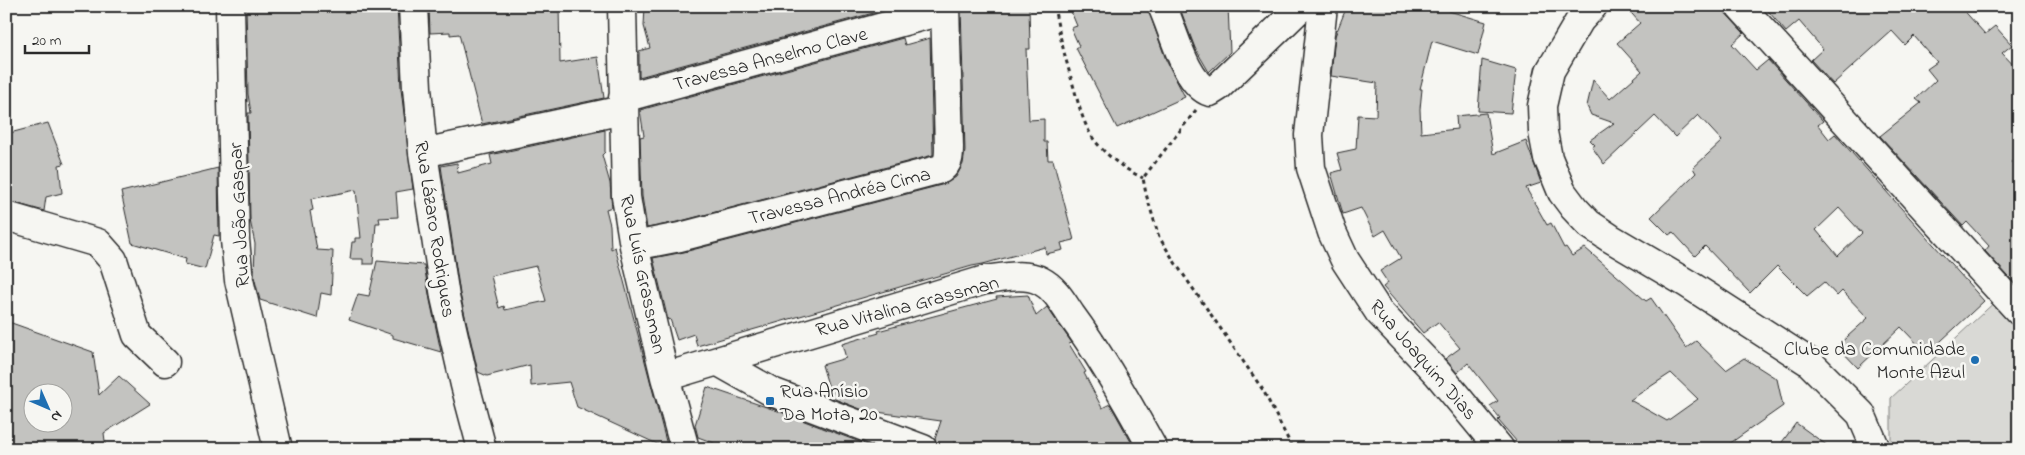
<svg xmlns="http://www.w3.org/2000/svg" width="2025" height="455" font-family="'Indie Flower',sans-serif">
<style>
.green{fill:#d9d9d5;stroke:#828280}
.building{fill:#c3c3c0;stroke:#2b2b2b;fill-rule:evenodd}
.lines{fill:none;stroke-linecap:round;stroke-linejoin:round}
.minor-casing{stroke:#2b2b2b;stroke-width:31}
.path{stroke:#2b2b2b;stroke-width:3;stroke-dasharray:4 4;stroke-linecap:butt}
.minor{stroke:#f6f6f2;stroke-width:28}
.poi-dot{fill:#1f6fb2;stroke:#f6f6f2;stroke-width:2}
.labels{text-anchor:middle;stroke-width:5;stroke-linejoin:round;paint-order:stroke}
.street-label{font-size:20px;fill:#2b2b2b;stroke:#f6f6f2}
.poi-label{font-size:20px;fill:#2b2b2b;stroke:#f6f6f2;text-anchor:end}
</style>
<rect width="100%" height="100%" fill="#f6f6f2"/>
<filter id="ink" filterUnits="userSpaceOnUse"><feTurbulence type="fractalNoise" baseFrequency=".02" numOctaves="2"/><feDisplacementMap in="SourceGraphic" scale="10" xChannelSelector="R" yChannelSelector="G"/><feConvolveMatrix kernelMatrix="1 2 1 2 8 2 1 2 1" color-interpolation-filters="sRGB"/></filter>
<g filter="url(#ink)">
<path class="green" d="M1998,299l21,24v126h-128v-51z"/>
<path class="building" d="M246,6h151l4,83 12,100 -17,3 2,25 -19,1 1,5h-4l-3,41h-10v-5h-13l2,-17h3v-4h6l-5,-48 -45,9 2,11 -3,1 7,39 16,1 -2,44 -10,-2 -4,25 -57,-18 -6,-23 1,-33 -5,-24 -2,-107h3l-3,-19z
M429,6h130l1,57 38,-6 6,41 -122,26 -23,-90 -9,1v-3l-20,1z
M645,6h250v1l-256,70v-26l11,-3 -6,-22z
M961,6h68l1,43h-4l3,71 15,-1v23h3l1,18h5l21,80 -13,3 2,7 -17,4 -1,-7 -62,17 -11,2 -275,80 -3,-12 -17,6 -7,-21 -2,1 -15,-62 31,-6 261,-68 11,-7 7,-13 2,-13z
M1081,6h66l19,54 19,37 -68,31 -41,-80 3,-2 -8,-18 6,-2 -7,-17z
M1179,6h49l2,46 -21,20 -14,-24z
M1347,6h105l-3,5 37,11 -8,33 -46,-14 -12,48h2l-2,20 1,24 36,-4 -1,-13 30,-3 7,41 33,-13 15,42 -15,5 21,37 4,-2 13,25 2,-1 6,9 13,-8 61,53 5,-3 35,50 10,-7 30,29 18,-12 33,21 6,27 -61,43h-199l-25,-29 2,-2 -10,-12 8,-5 -30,-38 -11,10 -12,-14 15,-11 -22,-26 -15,11 -40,-46 5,-4 -8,-12 21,-13 -16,-28 -10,6 -14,-28 -18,6 -12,-41 11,-3 -5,-17 19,-4 2,-34 18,1 1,-33 -46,-7 4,-40zM1671,373l27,26 -31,22 -37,-21z
M1625,6h94l25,27 -12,11 24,26 12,-10 55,61 -5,4 11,14 6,-5 149,167 -57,53 -26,-27 -43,41 -21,-22 31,-28 -26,-27 -5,5 -13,-14 -17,14 -30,-30 -27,27 -45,-47 -10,10 -22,-24 -4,3 -18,-18 45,-44 -3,-5 29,-27 -24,-26 -23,22 -20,-21 -51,48 -12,-17 3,-2 -5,-5 24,-17 -23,-8 -4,-9 6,-26 17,19 32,-28 -25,-28 23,-20zM1839,208l23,25 -24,23 -22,-26z
M1764,6h196l25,28 10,-8 17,19 -10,8 17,18v84l-8,7 8,8v118l-34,-37 4,-5 -22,-24 -4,4 -83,-90 41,-33 -5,-4 20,-19 -9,-11 10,-7 -23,-26 -9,9 -13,-14 -59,53 -22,-24 12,-11 -24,-28 -13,11z
M903,38l2,7 25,-7 3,117 -256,67 -30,6 -5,-32 -2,-59 4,-1 -4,-26z
M1482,60l34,10 -5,43 -33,-2z
M48,123l16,41 -5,1 3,28 -16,4 -2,14 -36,-10 -2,-67z
M605,130v22l-3,3 8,28 2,24 -6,2 4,16 1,24 4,-2 53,202 -91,-42 -8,-25 -38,4 -1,-21 -43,11 -9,-4 -18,-78 -19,-128 16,-3 1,10 34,-9 -2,-9zM536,266l10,35 -41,9 -1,-4 -5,2 -8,-32z
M218,168l1,68 -5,-1 -9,34 -20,-5 1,-5 -54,-16 -11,-51z
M377,261l47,4 6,35 11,52 -48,-14v-3l-44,-15 9,-26 11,2z
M1028,295l8,21 11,-9 2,3 23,33 -3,1 17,28 -2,1 18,35 8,-4 25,45h-163l-18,-7 -1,7h-15l-3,-10 6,-18 -78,-11 -31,-12 -10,-33 24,-7 -4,-14 37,-11 -1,-2 119,-32 -1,-2z
M6,321l87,31 6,43 20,-19 31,28 -46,29 2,16h-100zM32,392h30v30h-30z
M707,387l71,24 100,38h-166l2,-6 -16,-6 -3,-12z
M1796,423l36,26h-55z"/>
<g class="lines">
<g class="minor-casing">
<path id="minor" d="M230,6l5,234 4,40 39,169
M413,6l4,82 6,65 22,144 20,88 17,64
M622,6l4,191 8,49 31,131 20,72
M1162,6c11,22 23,78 48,86l8,-5 84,-81
M1323,6l-14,129 2,33 21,64 13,28 34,52 59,62 62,75
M1593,6l-13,14 -30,51 -8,35 1,26 5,26 14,34 12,16 15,16 21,14 78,46 121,78 52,52 15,35
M1740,6l279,305
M623,98l322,-88
M423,153l200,-43
M6,216l92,27 15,17 24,75 28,27
M634,246l46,-9 261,-68c8,-6 8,-13 8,-22l-4,-141
M719,362l53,30 151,57
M665,377l320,-97c17,-2 40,-8 56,1 14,7 22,22 30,34 31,42 57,88 82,134"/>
</g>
<path class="path" d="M1054,6c5,28 12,55 20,82 5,18 10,38 21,53 13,16 29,28 48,37
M1196,110l-53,68 3,16 13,43 17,27 87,126 30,59"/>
<use href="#minor" class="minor"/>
</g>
</g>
<g class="poi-dot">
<circle cx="1975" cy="360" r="5"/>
<rect x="765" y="396" width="10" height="10" rx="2.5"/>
</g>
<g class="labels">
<g class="street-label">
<text transform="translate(770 58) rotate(-15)" y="7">Travessa Anselmo Clave</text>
<text transform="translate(839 195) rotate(-14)" y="7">Travessa Andréa Cima</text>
<text transform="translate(238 215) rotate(-93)" y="7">Rua João Gaspar</text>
<text transform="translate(436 229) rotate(81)" y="7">Rua Lázaro Rodrigues</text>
<text transform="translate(644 274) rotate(78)" y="7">Rua Luís Grassman</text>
<text transform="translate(907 305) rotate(-15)" y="7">Rua Vitalina Grassman</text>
<text transform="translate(1424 359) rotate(49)" y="7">Rua Joaquim Dias</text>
</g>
<g class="poi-label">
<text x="1965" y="355">Clube da Comunidade<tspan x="1965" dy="23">Monte Azul</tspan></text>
<text x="780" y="397" text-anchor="start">Rua Anísio<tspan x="780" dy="23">Da Mota, 20</tspan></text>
</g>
</g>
<rect width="2025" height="455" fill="none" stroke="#f6f6f2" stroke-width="25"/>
<rect x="12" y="12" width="2000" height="430" fill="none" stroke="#2b2b2b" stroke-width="2" filter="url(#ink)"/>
<g transform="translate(48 408) rotate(135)"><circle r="24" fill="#f6f6f2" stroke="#a5a5a2"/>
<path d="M0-4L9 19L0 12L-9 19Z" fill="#1f6fb2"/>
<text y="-8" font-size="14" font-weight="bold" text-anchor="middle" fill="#2b2b2b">N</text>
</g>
<path d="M25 45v8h64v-8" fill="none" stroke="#2b2b2b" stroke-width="2.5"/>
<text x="32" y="45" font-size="15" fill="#2b2b2b" stroke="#f6f6f2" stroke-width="4" paint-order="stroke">20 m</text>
</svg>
